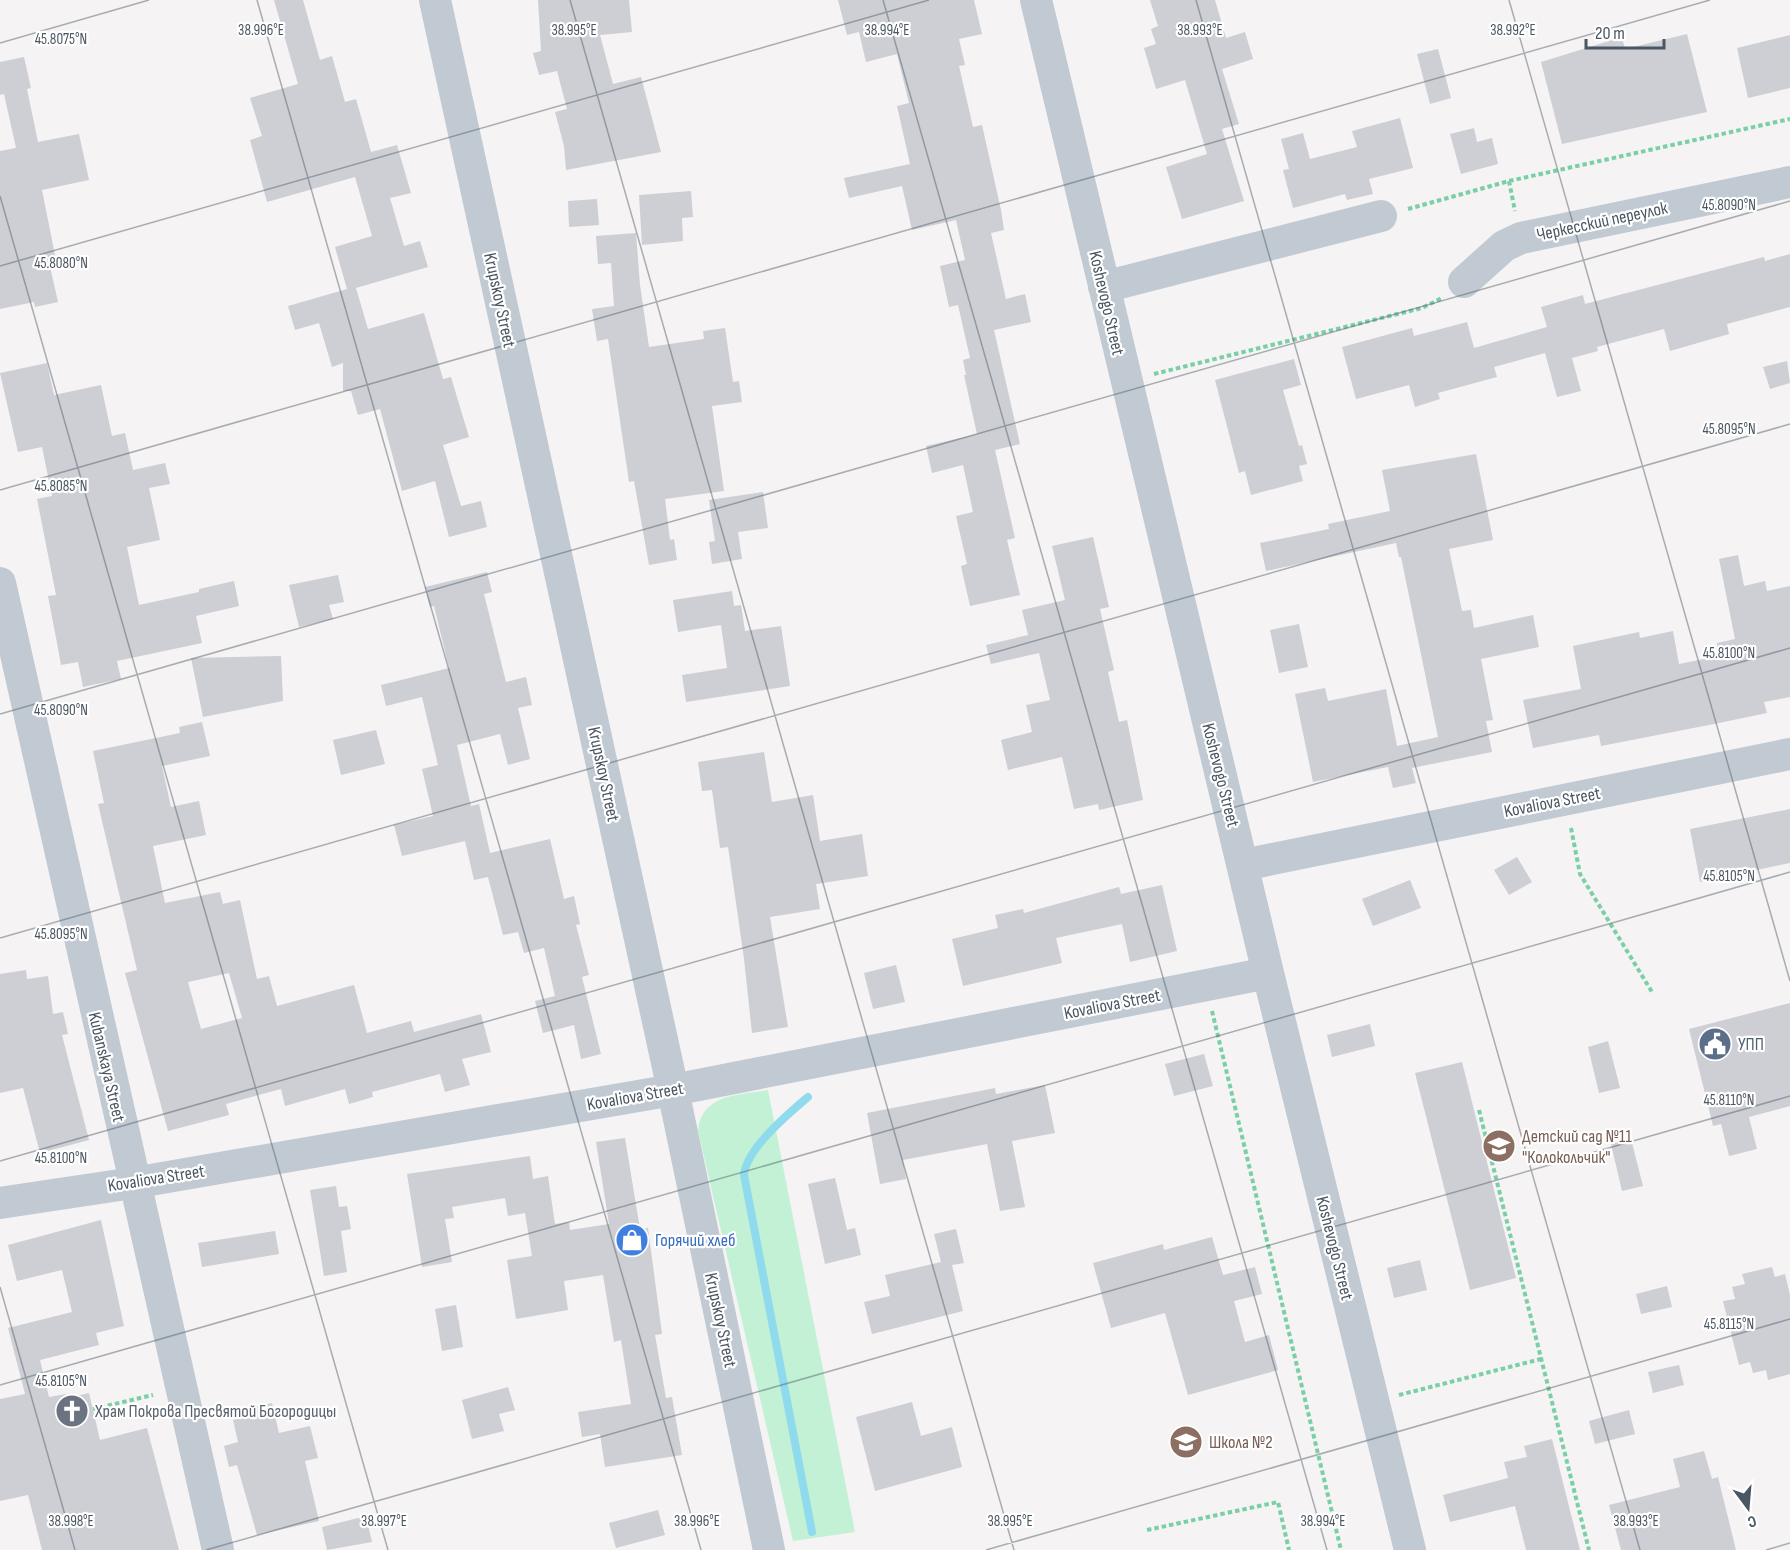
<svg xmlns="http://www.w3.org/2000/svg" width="1790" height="1550" font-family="'Sofia Sans Condensed',sans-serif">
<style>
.green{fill:#c3f1d5}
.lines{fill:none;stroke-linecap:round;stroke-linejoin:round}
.stream{stroke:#90daee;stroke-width:8}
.building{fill:#cdcfd5;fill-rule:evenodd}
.path{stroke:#7ad0a6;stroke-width:4;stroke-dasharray:4.5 3;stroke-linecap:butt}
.minor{stroke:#c1cad2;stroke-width:32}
.ticks{fill:none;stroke:#4a5661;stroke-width:1.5;stroke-opacity:0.45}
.labels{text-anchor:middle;stroke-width:4.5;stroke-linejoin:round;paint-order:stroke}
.street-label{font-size:18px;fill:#4a5661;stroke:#fff}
.service-label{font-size:18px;fill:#4e5e75;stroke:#fff;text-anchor:start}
.education-label{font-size:18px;fill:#785e54;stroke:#fff;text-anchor:start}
.shop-label{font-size:18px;fill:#366cbe;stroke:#fff;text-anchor:start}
.worship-label{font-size:18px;fill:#5b616d;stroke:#fff;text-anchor:start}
.ticks-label{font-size:15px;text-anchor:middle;fill:#4a5661;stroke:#fff;stroke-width:4.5;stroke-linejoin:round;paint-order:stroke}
</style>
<rect width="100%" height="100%" fill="#f5f3f3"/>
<path class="green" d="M768,1090l87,442 -62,9 -95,-410c3,-37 40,-36 70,-41z"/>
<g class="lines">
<path class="stream" d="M808,1097c-20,17 -62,52 -64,78l68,357"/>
</g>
<path class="building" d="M274,0h29l17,60 12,-4 13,46 11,-3 15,53 26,-7 14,48 -21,5 14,48 16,-5 8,26 -72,21 12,41 56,-16 19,66 8,-2 18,60 -26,8 18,61 20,-5 6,26 -38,10 -14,-56 -33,10 -22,-82 -22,6 -7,-24h-8v-28l-11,4 -13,-44 -24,7 -7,-24 59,-17 -12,-42 37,-11 -17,-59 -88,25 -17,-62 12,-4 -12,-38 48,-14z
M538,0h91l3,32 -32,3 13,49 28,-7 20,75 -95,18 -2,-24 -9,-34 12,-3 -10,-38 -18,4 -6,-22 8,-2z
M838,0h136l8,34 -23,5 6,26 -6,1 14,61 9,-2 19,85 3,20 -13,3 15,66 19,-5 6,28 -37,8 26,114 -25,6 20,88 -8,2 13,55 -50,11 -9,-40 6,-2 -11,-48 17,-4 -10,-47 -31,8 -6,-27 51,-12 -13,-59h2l-3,-15 7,-2 -12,-53 -9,2 -9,-41 25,-6 -9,-40 -44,10 -10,-44 -53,12 -5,-20 66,-14 -13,-58 12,-3 -12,-49 -31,8 -7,-30 -12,3z
M1150,0h65l11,38 19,-6 8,27 -31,10 17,55 -17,5 22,72 -62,18 -16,-52 41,-13 -22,-74 -29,9 -12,-41 12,-4 -5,-15 7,-3z
M1687,34l20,78 -145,32 -21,-82 81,-25 3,12z
M1790,35v53l-42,10 -11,-50z
M1438,49l13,49 -21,6 -13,-50z
M24,57l7,31 -4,1 11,53 41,-8 10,46 -47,10 14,70 -7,2 9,40 -23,5 -1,-5 -34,7v-158l16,-3 -12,-54 -4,1v-33z
M1400,118l13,50 -44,11 4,15 -26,6 -2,-6 -52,14 -10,-38 6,-1 -8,-30 22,-6 7,26 47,-12 -5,-16z
M1474,128l3,14 15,-4 6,26 -37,10 -11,-40z
M691,191l2,26 -11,1 1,23 -41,4 -3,-50z
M597,199l2,26 -30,2 -1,-26z
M636,233l4,52 9,62 55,-8 -1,-8 22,-3 8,54 6,-1 3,21 -30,4 12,85 -59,8 5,41 4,-1 3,21 -28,5 -15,-84 -5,1 -21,-143 -11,2 -5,-32 22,-3 -3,-43 -13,1 -2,-28z
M1790,254v53l-63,17 2,10 -59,17 -6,-22 -67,18 1,4 -26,7 9,33 -24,6 -12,-44 -51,14 3,10 -59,16 2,6 -25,8 -6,-22 -53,14 -14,-52 70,-19 2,8 53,-14 7,26 73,-21 -6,-20 42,-12 2,9 179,-47 1,4z
M1294,359l7,26 -18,5 16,56 3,-1 5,19 -8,2 4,15 -52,14 -6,-24 -6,2 -24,-93z
M1787,361l3,22 -20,6 -7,-22z
M47,363l7,32 47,-10 11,51 13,-3 8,37 32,-7 5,21 -21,4 11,52 -33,7 12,58 60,-13v-3l35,-8 5,25 -43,10 6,27 -85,18 4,18 -38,8 -5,-25 -17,3 -4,-22 -9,-47 8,-1 -19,-96 15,-3 -10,-49 -24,5 -18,-79z
M1476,454l17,86 -44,9 13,62 9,-1 3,18 59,-13 6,32 -58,12 12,61 -7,1 6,31 -80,16 4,15 -23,5 -5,-21 -75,15 -18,-88 30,-6 3,13 58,-12 11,57 41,-9 -37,-180h-2l-3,-14 -130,28 -6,-28 69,-14 -1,-5 62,-13 -8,-41z
M763,492l5,36 -30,4 4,27 -30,5 -3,-22 6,-1 -6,-41z
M1093,537l16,70 -9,2 14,61 -6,2 11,50 8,-2 16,80 -44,10 -1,-6 -24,5 -12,-52 -54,13 -7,-30 31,-8 -6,-27 24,-5 -11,-47 -48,11 -5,-19 42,-10 -6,-25 43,-10 -13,-54z
M1738,555l6,31 21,-5 2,10 23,-5v111l-26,5 3,11 -53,11 -113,22 -2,-11 -66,13 -10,-48 58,-11 -8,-43 66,-14 1,6 33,-7 6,33 40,-8 -2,-13 18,-4 -16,-80z
M487,572l5,20 -8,2 22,88 20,-5 6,28 -14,3 12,51 -22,6 -8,-31 -43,11 14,61 8,-2 11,49 60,-14 14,60 10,-3 6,28 -4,1 13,50 -7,2 19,77 -20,5 -7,-34 -31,8 -8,-32 20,-5 -11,-48 -20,5 -6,-21 -15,3 -15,-58 -14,3 -9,-39 -63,15 -8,-31 39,-9 -11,-47 16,-4 -16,-68 -36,9 -5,-21 68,-17 -15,-62 -4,1 -5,-20z
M338,575l6,27 -15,3 4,14 -34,8 -10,-42z
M732,591l2,15 7,-1 4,26 36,-5 9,60 -104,16 -4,-27 45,-7 -6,-43 -43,7 -5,-32z
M1299,624l9,43 -29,6 -9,-43z
M281,656l2,45 -80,16 -12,-59z
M202,722l8,34 -48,10 9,41 28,-6 7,34 -53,11 12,57 55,-11 3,12 17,-4 17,79 12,-3 8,30 77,-21 13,48 44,-12 3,11 67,-18 10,38 -29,7 8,26 -25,7 -5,-18 -68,18 1,5 -24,7 -4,-15 -60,17 -4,-17 -55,15 3,11 -61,16 -43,-158 12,-3 -39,-166 6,-1 -11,-52 87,-18 -1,-6zM229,973l13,45 -41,11 -13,-47z
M376,730l9,34 -44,11 -8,-35z
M764,752l8,50 41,-7 7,46 42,-7 6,42 -52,8 4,25 -50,8 18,110 -36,6 -8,-74 -16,-112 -8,1 -8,-58 -10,1 -4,-29z
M1790,809v54l-90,19 -10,-53z
M1517,857l15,25 -23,13 -15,-25z
M1410,880l11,28 -48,18 -11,-27z
M1162,885l15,66 -47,11 -8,-38 -66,14 6,25 -99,23 -11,-47 46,-11 -3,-13 28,-6 1,4 95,-26 2,7z
M896,965l9,37 -32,7 -9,-36z
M26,970l1,9 21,-3 5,38 10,-2 5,22 -6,1 27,105 -49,13 -17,-65 -23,5v-119z
M1790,1003v103l-41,11 8,32 -28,7 -8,-32 -8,2 -24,-97z
M1370,1024l5,22 -43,11 -5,-22z
M1608,1041l12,47 -21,5 -11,-46z
M1204,1054l9,32 -39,10 -9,-32z
M1462,1062l54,216 -46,12 -55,-217z
M1045,1085l10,48 -43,8 13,66 -25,4 -13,-67 -84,16 3,19 -26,5 -13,-71 128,-25 1,6z
M625,1138l15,91 8,-1 14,106 -7,1 11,63 6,-1 10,58 -77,12 -5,-33 -18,3 -4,-25 53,-8 -10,-64 -7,2 -11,-67 -39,6 4,29 -52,9 -9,-59 25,-4 -7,-43 -17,3 -3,-18 -53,9 2,11 -9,1 7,43 -30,5 -15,-93 123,-18 3,23 15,-3 7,48 14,-2 1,8 39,-6 -13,-82z
M1631,1139l12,47 -21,5 -11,-47z
M835,1178l12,52 8,-2 6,27 -36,9 -17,-80z
M336,1186l3,21 8,-1 4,23 -10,2 6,41 -23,4 -14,-86z
M101,1220l23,106 -28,7 3,12 -59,15 9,37 17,-3 1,4 22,-5 11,47 47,-12 32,122h-137l-14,-55 -28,6v-102l25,-5 -17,-66 64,-16 -10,-42 -45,11 -9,-36z
M956,1229l8,34 -12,2 11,46 -91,23 -8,-32 26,-6 -5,-21 56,-13 -7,-28z
M275,1231l4,23 -77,13 -4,-24z
M1212,1237l11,38 32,-8 7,27 -28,7 11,41 24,-7 9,35 -90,25 -23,-82 -54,15 -18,-65 70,-19 1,6z
M1420,1260l7,30 -33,8 -7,-30z
M1772,1267l3,10 10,-3 5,21v79l-22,6 -2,-10 -13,3 -3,-11 -11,3 -16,-64 12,-2 -3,-12 13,-3 -3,-10z
M1667,1286l5,21 -31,7 -5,-20z
M456,1305l7,42 -21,4 -7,-42z
M1679,1365l5,20 -31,8 -5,-21z
M508,1387l7,23 -16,4 5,17 -32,8 -10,-39z
M912,1402l9,34 31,-9 10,40 -87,24 -19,-74z
M272,1403l7,30 31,-7 8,32 -13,3 14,60 -62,14 -20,-70 -8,2 -5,-21 14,-4 -5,-22 19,-5 -1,-7z
M1629,1410l6,24 -40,10 -6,-23z
M1552,1439l28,111h-54l-11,-44 -65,16 -7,-27 65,-17 -4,-16 23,-5 -3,-11z
M1704,1451l8,28 6,-2 18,73h-115l-12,-45 71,-18 -7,-28z
M658,1510l7,25 -49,13 -7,-25z
M366,1516l6,26 -45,8 -5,-23z"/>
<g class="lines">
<path class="path" d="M1509,181l6,30
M1408,209l101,-28 281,-62
M1154,374l268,-66 20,-10
M1571,828l9,46 72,118
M1212,1011l129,539
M1479,1110l110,440
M1399,1395l142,-36
M93,1409l60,-14
M1147,1530l131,-28 11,48"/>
<path class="minor" d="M435,0l238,1090 96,460
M1036,0l232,973 142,577
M1464,282l40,-36 17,-8 269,-56
M1104,287l277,-71
M0,583l218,967
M1243,865l547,-111
M0,1203l133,-20 540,-93 595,-117"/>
</g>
<path class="ticks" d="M257,0l444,1550M570,0l444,1550M883,0l444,1550M1196,0l444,1550M1509,0l281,981M0,43l149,-43M0,196l388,1354M0,266l929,-266M0,490l1710,-490M0,714l1790,-513M0,938l1790,-514M0,1161l1790,-513M0,1287l75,263M0,1385l1790,-513M206,1550l1584,-454M986,1550l804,-231M1766,1550l24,-7"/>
<defs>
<g id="civic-disc" transform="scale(1.725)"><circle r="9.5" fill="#5c6f8a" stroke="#fff"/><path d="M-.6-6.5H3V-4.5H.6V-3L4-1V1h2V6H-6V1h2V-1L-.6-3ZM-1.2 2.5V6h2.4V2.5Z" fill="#fff"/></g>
<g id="school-disc" transform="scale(1.725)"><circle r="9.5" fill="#8d6e63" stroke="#fff"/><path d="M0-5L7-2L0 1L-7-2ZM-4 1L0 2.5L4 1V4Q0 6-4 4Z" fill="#fff"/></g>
<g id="shop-disc" transform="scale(1.725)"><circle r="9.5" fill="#3f7fe0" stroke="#fff"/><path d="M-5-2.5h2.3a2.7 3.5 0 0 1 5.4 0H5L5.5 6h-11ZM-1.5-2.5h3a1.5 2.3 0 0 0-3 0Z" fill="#fff"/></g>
<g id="church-disc" transform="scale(1.725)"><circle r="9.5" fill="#6b7280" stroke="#fff"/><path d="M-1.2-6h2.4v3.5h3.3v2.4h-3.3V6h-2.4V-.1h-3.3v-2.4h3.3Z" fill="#fff"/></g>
</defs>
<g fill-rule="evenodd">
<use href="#civic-disc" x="1715" y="1044"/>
<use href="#school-disc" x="1499" y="1146"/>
<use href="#shop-disc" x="632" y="1240"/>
<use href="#church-disc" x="72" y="1411"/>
<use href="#school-disc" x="1186" y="1442"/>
</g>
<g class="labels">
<g class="street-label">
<text transform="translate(1602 221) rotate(-12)" y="6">Черкесский переулок</text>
<text transform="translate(500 300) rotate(78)" y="6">Krupskoy Street</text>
<text transform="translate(1107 303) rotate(77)" y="6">Koshevogo Street</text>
<text transform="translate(604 774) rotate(78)" y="6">Krupskoy Street</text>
<text transform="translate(1221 775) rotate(76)" y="6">Koshevogo Street</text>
<text transform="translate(1552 802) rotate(-11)" y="6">Kovaliova Street</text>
<text transform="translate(1112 1004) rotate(-11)" y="6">Kovaliova Street</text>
<text transform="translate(107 1067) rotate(77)" y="6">Kubanskaya Street</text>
<text transform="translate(635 1096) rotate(-10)" y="6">Kovaliova Street</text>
<text transform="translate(156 1178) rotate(-9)" y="6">Kovaliova Street</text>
<text transform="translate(1335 1248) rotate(76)" y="6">Koshevogo Street</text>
<text transform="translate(721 1320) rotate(78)" y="6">Krupskoy Street</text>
</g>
<g class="service-label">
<text x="1738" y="1050">УПП</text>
</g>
<g class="education-label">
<text x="1522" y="1142">Детский сад №11<tspan x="1522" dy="21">"Колокольчик"</tspan></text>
<text x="1209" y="1448">Школа №2</text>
</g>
<g class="shop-label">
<text x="655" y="1246">Горячий хлеб</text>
</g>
<g class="worship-label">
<text x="95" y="1417">Храм Покрова Пресвятой Богородицы</text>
</g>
</g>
<g class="ticks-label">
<text x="261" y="35">38.996°E</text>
<text x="574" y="35">38.995°E</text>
<text x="887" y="35">38.994°E</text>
<text x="1200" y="35">38.993°E</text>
<text x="1513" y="35">38.992°E</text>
<text x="61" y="44">45.8075°N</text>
<text x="1729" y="210">45.8090°N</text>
<text x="61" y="268">45.8080°N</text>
<text x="1729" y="434">45.8095°N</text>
<text x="61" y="491">45.8085°N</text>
<text x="1729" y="658">45.8100°N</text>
<text x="61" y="715">45.8090°N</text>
<text x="1729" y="881">45.8105°N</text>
<text x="61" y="939">45.8095°N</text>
<text x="1729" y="1105">45.8110°N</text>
<text x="61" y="1163">45.8100°N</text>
<text x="1729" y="1329">45.8115°N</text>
<text x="61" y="1386">45.8105°N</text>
<text x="71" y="1526">38.998°E</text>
<text x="384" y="1526">38.997°E</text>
<text x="697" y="1526">38.996°E</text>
<text x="1010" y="1526">38.995°E</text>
<text x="1323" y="1526">38.994°E</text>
<text x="1636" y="1526">38.993°E</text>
</g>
<g transform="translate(1748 1508) rotate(164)" stroke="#ffffff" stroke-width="4.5" paint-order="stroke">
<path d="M0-4.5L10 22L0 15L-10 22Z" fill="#4a5661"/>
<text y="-9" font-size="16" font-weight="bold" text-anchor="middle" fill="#4a5661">С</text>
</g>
<path d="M1586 39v9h78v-9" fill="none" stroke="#4a5661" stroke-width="3"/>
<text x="1595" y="39" font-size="18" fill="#4a5661" stroke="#ffffff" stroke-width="4.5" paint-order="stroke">20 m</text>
</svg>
